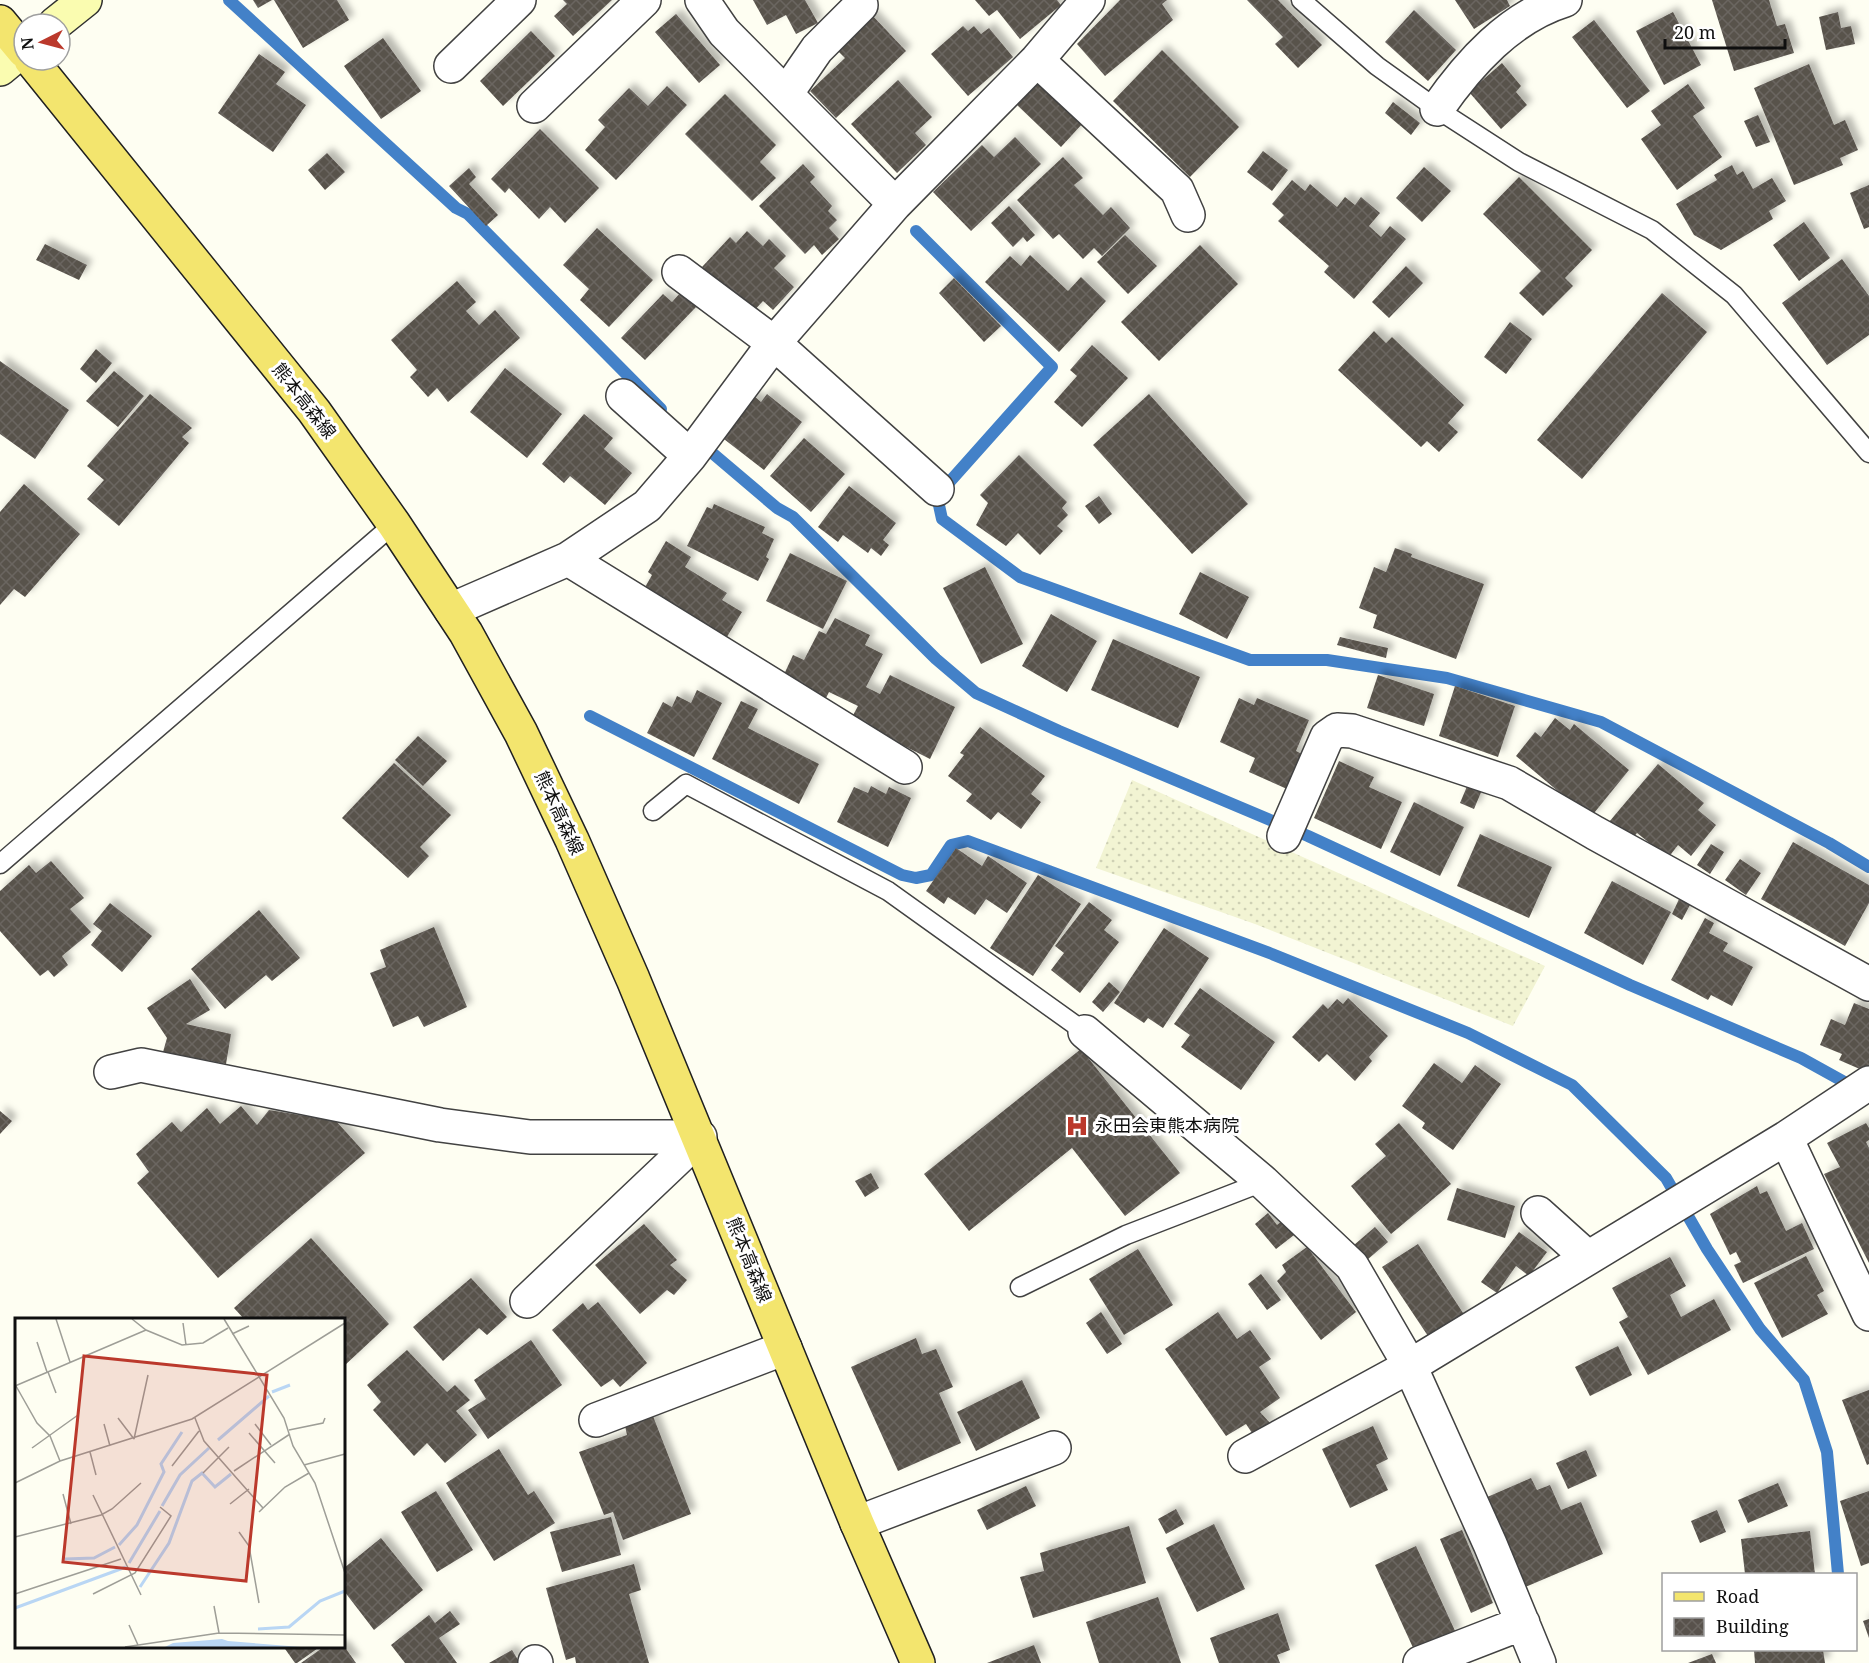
<svg xmlns="http://www.w3.org/2000/svg" width="1869" height="1663" font-family="'Noto Serif','Noto Sans JP',serif">
<style>
.farmland{fill:url(#farmland-dots)}
.lines{fill:none;stroke-linecap:round;stroke-linejoin:round}
.stream{stroke:#4381c8;stroke-width:12}
.building{fill:url(#building-cross-hatch);filter:url(#shadow)}
.service-casing{stroke:#424242;stroke-width:21}
.minor-casing{stroke:#424242;stroke-width:36}
.secondary-casing{stroke:#313131;stroke-width:36}
.primary-casing{stroke:#202020;stroke-width:36}
.service{stroke:#fff;stroke-width:18}
.minor{stroke:#fff;stroke-width:33}
.secondary{stroke:#fafcb0;stroke-width:33}
.primary{stroke:#f3e56e;stroke-width:33}
.labels{text-anchor:middle;stroke-width:6;stroke-linejoin:round;paint-order:stroke}
.street-label{font-size:18px;fill:#0f0f0f;stroke:#fff}
.poi-label{font-size:18px;fill:#0f0f0f;stroke:#fff;text-anchor:start}
.inset-river{fill:none;stroke:#b9d6f4;stroke-width:3}
.inset-road{fill:none;stroke:#9e9e97;stroke-width:1.5}
.view{fill:#bb392c;fill-opacity:0.15;stroke:#bb392c;stroke-width:3}
.inset-edge{fill:none;stroke:#0f0f0f;stroke-width:3}
</style>
<defs>
<pattern id="farmland-dots" width="8" height="8" patternUnits="userSpaceOnUse" patternTransform="scale(1.5)"><rect width="8" height="8" fill="#f2f4d3"/><path d="M2 2h.1M6 6h.1" fill="none" stroke="#ced0b4" stroke-width="1.8" stroke-linecap="round"/></pattern>
<pattern id="building-cross-hatch" width="8" height="8" patternUnits="userSpaceOnUse" patternTransform="scale(1.5)"><rect width="8" height="8" fill="#58524c"/><path d="M0 0l8 8M0 8l8-8" fill="none" stroke="#6b6661"/></pattern>
<filter id="shadow"><feDropShadow dx="5.5" dy="-5.5" stdDeviation="3" flood-color="#0004"/></filter>
</defs>
<rect width="100%" height="100%" fill="#fefef2"/>
<path class="farmland" d="M1132,780l413,186 -32,60 -258,-102 -159,-56z"/>
<g class="lines">
<path class="stream" d="M229,0l227,208 12,6 193,195
M916,231l136,136 -115,129 5,23 78,58 230,83h77l120,18 154,44 228,121 40,24
M704,446l73,62 16,9 143,142 40,34 83,38 249,105 322,149 171,73 56,31
M590,716l312,159 14,3 15,-3 20,-30 17,-4 304,113 196,79 104,52 94,93 41,71 53,80 44,51 23,72 11,122"/>
</g>
<path class="building" d="M253,0h19l-14,8z
M274,0h63l12,20 -46,28z
M563,0h49l-39,36 -19,-20 13,-12z
M753,0h52l13,23 -22,11 -10,-19 -19,10z
M975,0h82l4,5 -41,34 -23,-29 -8,6z
M1120,0h47l-5,4 11,16 -68,56 -28,-32z
M1247,0h31l44,45 -24,23 -23,-24 8,-7z
M1455,0h52l3,6 -36,23z
M1712,0h57l8,26 8,-2 9,29 -60,18z
M1414,10l42,40 -28,31 -43,-39z
M1673,12l28,53 -37,20 -28,-54z
M1838,12l3,16 10,-2 4,18 -29,6 -7,-33z
M870,13l36,38 -70,67 -26,-27 35,-33 -11,-11z
M676,14l44,51 -21,18 -44,-51z
M1594,20l56,71 -23,17 -55,-71z
M963,26l5,5 6,-5 7,8 8,-6 24,29 -45,39 -37,-42z
M531,31l24,25 -52,50 -23,-25z
M383,38l38,53 -40,28 -37,-53z
M1162,50l77,77 -49,50 -77,-76z
M259,54l26,18 -9,12 30,21 -33,47 -55,-39z
M1502,63l19,23 -5,6 11,13 -26,24 -32,-37z
M1809,64l25,61 11,-5 13,30 -18,8 3,7 -49,20 -40,-97z
M898,80l34,37 -17,16 11,12 -29,28 -46,-49z
M1039,82l44,41 -22,24 -44,-42z
M1688,84l17,24 -12,8 29,41 -45,33 -36,-51 20,-14 -10,-14z
M667,86l20,19 -71,75 -31,-30 20,-23 -7,-7 31,-32 19,18z
M725,94l51,51 -16,17 16,16 -24,23 -67,-67z
M1393,102l27,21 -9,12 -26,-22z
M1758,115l12,27 -14,5 -12,-26z
M540,129l59,59 -34,35 -15,-16 -11,12 -30,-31 -4,5 -14,-14z
M1015,137l26,27 -70,67 -38,-39 49,-47 12,12z
M1263,151l25,19 -16,21 -25,-19z
M327,153l18,19 -20,18 -17,-20z
M1063,157l20,21 -9,7 29,30 8,-8 19,21 -28,28 -8,-8 -11,11 -24,-25 -6,5 -36,-39z
M803,164l12,13 -5,5 22,24 -4,5 9,9 -8,8 10,11 -17,16 -8,-10 -9,9 -46,-48z
M1732,165l5,10 6,-4 10,18 19,-11 14,23 -17,10 4,8 -52,31 -27,-15 -18,-31 41,-24 -3,-5z
M1424,167l27,24 -29,31 -26,-24z
M469,168l7,9 -7,7 29,31 -12,11 -37,-40z
M1519,177l73,73 -27,28 8,8 -30,30 -24,-23 22,-22 -58,-57z
M1292,180l13,11 5,-7 27,23 8,-10 10,8 6,-8 19,16 -11,13 12,11 9,-11 16,13 -52,60 -30,-27 5,-6 -51,-45 6,-6 -12,-11z
M1869,185v42l-5,2 -14,-36z
M1009,206l26,29 -8,7 -4,-5 -10,10 -22,-24z
M1804,222l26,36 -31,23 -26,-36z
M597,228l56,52 -44,47 -29,-27 9,-11 -26,-24z
M747,231l16,15 6,-7 17,17 -12,12 20,19 -21,23 -10,-9 -12,13 -49,-47 28,-30 6,6z
M1125,235l32,31 -29,28 -31,-32z
M45,244l42,21 -8,15 -43,-20z
M1200,245l38,39 -79,77 -38,-39z
M1030,255l38,36 13,-14 25,24 -47,51 -74,-70 25,-26 11,10z
M1842,259l27,37v39l-42,30 -45,-62z
M1406,266l17,17 -34,35 -17,-16z
M954,278l47,48 -17,16 -45,-49z
M457,281l19,21 -10,9 13,14 16,-15 25,28 -72,64 -11,-14 -9,9 -18,-20 7,-7 -26,-30z
M681,292l15,15 -51,53 -24,-22 42,-44 9,8z
M1662,293l45,39 -125,147 -45,-39z
M1510,322l22,17 -26,35 -22,-17z
M1374,331l12,12 6,-6 72,68 -16,18 10,9 -19,20 -12,-11 -6,6 -83,-77z
M1092,345l36,33 -46,49 -28,-25 23,-26 -7,-6z
M96,349l16,14 -16,20 -16,-14z
M0,361l69,49 -34,49 -35,-25z
M505,368l57,46 -35,44 -57,-46z
M114,371l30,25 -26,31 -32,-26z
M150,394l42,34 -10,9 7,6 -70,83 -32,-27 17,-19 -17,-14z
M767,394l35,28 -38,48 -44,-34 33,-41 8,7z
M1149,394l99,110 -56,50 -99,-109z
M584,414l29,24 -9,11 28,24 -27,32 -35,-29 -6,7 -22,-19z
M804,438l41,36 -34,38 -41,-36z
M1019,455l48,47 -5,6 6,7 -11,11 6,5 -23,24 -22,-22 -12,13 -30,-21 12,-22 -8,-8z
M24,484l56,50 -55,63 -11,-8 -14,16v-93z
M849,486l47,37 -13,17 6,5 -8,11 -10,-8 -3,5 -25,-18 -5,7 -20,-15z
M1099,496l13,18 -13,10 -14,-18z
M714,504l51,23 -3,6 12,6 -8,18 3,2 -11,22 -71,-35 20,-39 5,2z
M666,541l25,16 -6,10 42,26 -5,7 20,12 -20,33 -82,-49 12,-21 -4,-3z
M1395,548l17,6 -1,3 73,27 -28,75 -83,-31 4,-13 -18,-7 15,-41 12,5z
M790,553l57,28 -24,48 -57,-28z
M985,567l38,77 -42,20 -38,-76z
M1200,572l49,25 -22,42 -48,-25z
M1051,614l46,27 -30,51 -45,-26z
M835,618l35,17 -5,10 18,9 -17,33 14,7 10,-19 65,32 -25,52 -79,-40 7,-13 -29,-14 -3,6 -31,-15 -14,-2 12,-26 11,5 15,-29 7,3z
M1340,637l48,11 -2,10 -49,-13z
M1113,639l87,38 -22,51 -87,-38z
M1378,675l56,19 -10,32 -57,-18z
M1455,686l60,20 -17,51 -59,-21z
M697,690l25,13 -28,54 -47,-24 16,-31 9,5 5,-11 14,7z
M1239,698l15,7 3,-7 52,22 -13,31 6,3 -15,35 -38,-17 6,-14 -35,-16z
M741,701l17,8 -10,19 71,36 -20,40 -87,-45z
M1555,718l15,12 4,-6 55,46 -39,48 -74,-62 19,-24 6,5z
M980,727l65,49 -14,18 10,8 -20,27 -23,-17 -7,8 -25,-19 6,-7 -24,-18 16,-21 -4,-2z
M418,736l29,25 -24,25 -28,-26z
M1339,761l35,16 -5,10 33,15 -21,47 -67,-31z
M394,763l57,52 -31,32 9,9 -21,22 -66,-60z
M1658,764l46,39 -6,7 18,15 -25,31 -13,-11 -10,13 -31,-25 -6,7 -22,-18z
M1468,784l14,6 -8,19 -14,-6z
M871,786l15,8 3,-7 22,11 -23,49 -51,-25 17,-35 14,6z
M1414,802l50,25 -24,49 -50,-24z
M1480,834l72,33 -23,51 -72,-32z
M1793,842l76,43v18l-24,43 -84,-47z
M1711,844l13,8 -14,22 -13,-9z
M956,848l26,18 6,-10 39,27 -20,30 -21,-14 -11,16 -27,-18 -4,7 -18,-13z
M1740,859l21,14 -15,22 -21,-15z
M51,861l33,37 -14,11 21,23 -29,24 6,9 -14,12 -6,-7 -8,6 -40,-45v-40l29,-26 7,8z
M1038,875l43,29 -48,72 -43,-28z
M1612,881l59,31 -28,53 -59,-32z
M1680,897l11,6 -9,17 -10,-6z
M1089,902l23,18 -8,10 15,12 -39,51 -29,-23 13,-17 -9,-7z
M110,903l42,33 -30,36 -31,-27 11,-14 -9,-7z
M259,910l41,48 -28,23 -6,-6 -41,34 -34,-40z
M1705,918l9,5 -5,10 19,10 -5,8 30,16 -21,39 -21,-11 -3,5 -37,-20z
M434,927l33,80 -43,20 -6,-11 -25,11 -23,-54 16,-6 -6,-17z
M1164,928l45,30 -46,70 -15,-10 -4,5 -30,-20z
M190,979l20,31 -24,14 45,10 -5,30 -63,-12 4,-14 -20,-30z
M1109,982l11,10 -17,20 -11,-10z
M1200,988l75,54 -34,48 -60,-43 9,-12 -16,-11z
M1348,998l40,38 -19,21 3,4 -17,20 -28,-27 -8,8 -27,-25 31,-33 5,5 9,-10 6,5z
M1854,1003l15,6v64l-30,-13 3,-6 -22,-9 11,-26 14,6z
M1081,1049l99,124 -55,43 -53,-68 -103,83 -45,-57z
M1434,1063l28,20 13,-18 26,19 -48,66 -31,-22 3,-5 -23,-17z
M241,1106l16,19 12,-15 67,11 29,32 -147,125 -81,-95 12,-11 -13,-18 36,-32 9,10 26,-24 13,16z
M0,1111l12,10 -12,13z
M1399,1123l52,61 -60,50 -40,-48 35,-30 -11,-12z
M1866,1123l3,5v12l-3,2 3,6v115l-45,-89 16,-7 -13,-24z
M871,1173l8,15 -14,9 -10,-16z
M1757,1186l3,8 7,-3 19,40 16,-8 12,26 -71,34 -9,-18 7,-3 -5,-10 -6,3 -20,-41z
M1457,1188l58,18 -10,32 -58,-18z
M1268,1213l9,12 5,-4 12,14 -18,14 -21,-25z
M644,1224l33,36 -7,5 17,15 -13,15 -7,-5 -27,24 -45,-49z
M1375,1227l13,15 -21,18 -13,-15z
M1519,1232l28,20 -18,24 -13,-10 -19,27 -16,-11z
M311,1238l78,86 -45,42v-46h-99l-11,-12z
M1418,1244l47,72 -35,23 -48,-72z
M1307,1247l49,65 -35,28 -44,-59 9,-9 -4,-7z
M1138,1249l35,56 -49,30 -35,-56z
M1806,1256l18,35 -7,4 11,19 -46,24 -28,-55z
M1670,1257l16,29 -16,9 11,22 33,-18 17,31 -83,45 -29,-53 9,-5 -16,-29z
M1261,1274l20,26 -14,10 -19,-26z
M471,1278l36,39 -20,18 -8,-7 -36,33 -30,-34z
M598,1302l49,61 -27,24 -7,-8 -12,8 -49,-57 31,-27 5,7z
M1101,1312l21,32 -15,10 -21,-31z
M1218,1312l19,27 13,-9 21,29 -12,8 21,31 -20,14 11,12 -17,12 -8,-12 -20,12 -61,-87z
M916,1338l6,16 14,-5 17,38 -14,6 22,50 -63,28 -47,-104z
M531,1340l31,45 -74,54 -20,-29 18,-11 -12,-19z
M1618,1346l14,29 -42,21 -15,-29z
M407,1350l40,42 8,-7 15,15 -14,11 21,24 -32,28 -18,-20 -13,13 -41,-46 8,-8 -14,-17z
M1022,1380l18,38 -64,33 -19,-39z
M1869,1390v74l-2,1 -25,-65z
M653,1416l38,98 -68,26 -10,-28 -9,3 -25,-63 48,-17 -2,-9z
M1373,1426l15,33 -12,6 12,25 -38,18 -28,-59z
M499,1449l29,46 6,-4 21,32 -61,38 -48,-78z
M1586,1450l11,26 -29,13 -12,-26z
M1531,1478l6,12 13,-5 11,25 20,-8 22,52 -80,34 -38,-90z
M1778,1483l10,23 -40,17 -10,-23z
M1026,1486l10,20 -49,24 -10,-20z
M436,1491l37,59 -36,22 -36,-60z
M1869,1491v72l-8,3 -21,-65z
M1176,1509l8,15 -18,10 -8,-15z
M1717,1510l9,22 -26,11 -9,-22z
M611,1517l10,38 -59,17 -12,-40z
M1214,1524l31,65 -48,23 -31,-64z
M1129,1526l17,57 -113,35 -13,-41 24,-6 -4,-18z
M1462,1530l31,73 -22,10 -31,-74z
M1810,1531l5,43h-70l-4,-35z
M381,1538l42,52 -49,40 -30,-39v-23z
M1416,1546l40,87 -41,19 -40,-87z
M634,1564l7,26 -12,4 20,69h-73l-1,-6 -9,3 -20,-72z
M1158,1597l23,66h-82l-13,-41z
M450,1611l10,13 -21,14 18,25h-52l-14,-18 38,-30 6,8z
M1278,1613l12,37 -13,5 3,8h-61l-9,-25z
M1869,1619v19l-6,-17z
M1034,1645l7,18h-54z
M283,1646h38l-24,17h-2z
M325,1646h19l12,17h-55z
M512,1650l8,13h-31z
M1754,1650h69l2,13h-70z
M1712,1654l4,9h-28z"/>
<g class="lines">
<g class="service-casing">
<path id="service" d="M1301,0l76,66 60,43 82,53 133,68 82,65 135,158
M653,811l33,-27 202,107 197,141
M0,864l394,-340
M1020,1287l106,-52 137,-53"/>
</g>
<g class="minor-casing">
<path id="minor" d="M702,0l22,32 171,172
M1037,60l140,130 11,25
M451,66l68,-66
M786,94l31,-45 44,-44
M534,106l110,-106
M1437,109c32,-46 73,-92 128,-109
M679,272l95,71 163,146
M623,396l67,60
M568,559l337,208
M451,610l117,-51 79,-53 43,-50 84,-113 121,-139 142,-144 51,-60
M1284,836l43,-99 10,-7 15,1 157,52 86,50 274,151
M1085,1032l178,150 89,84 58,100 80,178 49,119
M111,1072l30,-7 299,60 90,12h170
M1786,1138l83,176
M1538,1213l49,44
M527,1301l173,-164
M596,1420l189,-72
M1245,1456l165,-90 376,-228 83,-55
M857,1523l197,-75
M535,1662l1,1
M1420,1663l103,-40"/>
</g>
<g class="secondary-casing">
<path id="secondary" d="M55,24l30,-24
M0,69l24,-20"/>
</g>
<g class="primary-casing">
<path id="primary" d="M0,22l24,29
M31,60l283,351 80,113 72,109 55,100 51,107 61,139 224,544 61,140"/>
</g>
<use href="#service" class="service"/>
<use href="#minor" class="minor"/>
<use href="#secondary" class="secondary"/>
<use href="#primary" class="primary"/>
</g>
<defs>
<g id="hospital-bare" transform="scale(1.8)"><path d="M-5-5h3v3.5h4V-5h3V5h-3V1.5h-4V5h-3Z" fill="#bb392c" stroke="#fff" stroke-width="2.5" paint-order="stroke"/></g>
</defs>
<g fill-rule="evenodd">
<use href="#hospital-bare" x="1077" y="1126"/>
</g>
<g class="labels">
<g class="street-label">
<text transform="translate(304 401) rotate(52)" y="6">熊本高森線</text>
<text transform="translate(559 813) rotate(65)" y="6">熊本高森線</text>
<text transform="translate(749 1260) rotate(68)" y="6">熊本高森線</text>
</g>
<g class="poi-label">
<text x="1095" y="1132">永田会東熊本病院</text>
</g>
</g>
<g transform="translate(15 1318)">
<rect width="330" height="330" fill="#fefef2"/>
<path d="M207,321l6,2 73,6h-136l8,-4z" fill="#b9d6f4"/>
<path class="inset-river" d="M257,74l18,-7M203,122l51,-44M147,188l18,-31 29,-27M104,227l18,-20 27,-53 -3,-8 21,-32M50,241l29,-1 21,-11M114,245l31,-52M125,269l29,-44 23,-62 10,-8 13,14 16,-13M0,290l111,-41M243,311l31,-2 31,-26 25,-10"/>
<path class="inset-road" d="M41,1l14,43M117,1l14,11 36,15 21,-2 25,-15M209,1l60,99 9,28 22,37 30,90M168,5l3,22M217,16l17,-8M22,24l10,30M33,54l8,21M0,68l131,-56M1,68l21,37 13,13 10,25M103,100l16,21M180,100l9,23 59,67M89,106l6,22M240,106l16,21M274,112l34,-7 2,-5M234,115l26,30M119,121l14,-64M17,130l46,-33M75,134l6,23M289,147l41,-11M157,148l27,-35M219,153l56,-37M188,155l26,-26M0,165l45,-22 132,-42 153,-96M48,176l8,30M78,177l48,100M215,186l19,-15M244,194l26,-25 24,-14M224,214l10,14 10,57M0,219l86,-22 11,-6 29,-26M0,276l106,-35M78,276l42,-21 36,-57 -11,-9M199,288l5,27M114,307l9,20M110,329l94,-14 126,2"/>
<path class="view" d="M69,38l183,19 -21,206 -183,-19z"/>
<rect width="330" height="330" class="inset-edge"/>
</g>
<rect x="1662" y="1573" width="195" height="78" fill="#ffffff" stroke="#9f9f9f" stroke-width="1.5"/>
<rect x="1674" y="1592" width="30" height="9" fill="#f3e56e" stroke="#9f9f9f" stroke-width="1.5"/>
<text x="1716" y="1603" font-size="18" fill="#0f0f0f">Road</text>
<rect x="1674" y="1618" width="30" height="18" fill="url(#building-cross-hatch)" stroke="#9f9f9f" stroke-width="1.5"/>
<text x="1716" y="1633" font-size="18" fill="#0f0f0f">Building</text>
<g transform="translate(42 42) rotate(264)"><circle r="28" fill="#ffffff" stroke="#9f9f9f" stroke-width="1.5"/>
<path d="M0-4.5L10 22L0 15L-10 22Z" fill="#bb392c"/>
<text y="-9" font-size="16" font-weight="bold" text-anchor="middle" fill="#0f0f0f">N</text>
</g>
<path d="M1665 39v9h120v-9" fill="none" stroke="#0f0f0f" stroke-width="3"/>
<text x="1674" y="39" font-size="18" fill="#0f0f0f" stroke="#ffffff" stroke-width="4.5" paint-order="stroke">20 m</text>
</svg>
